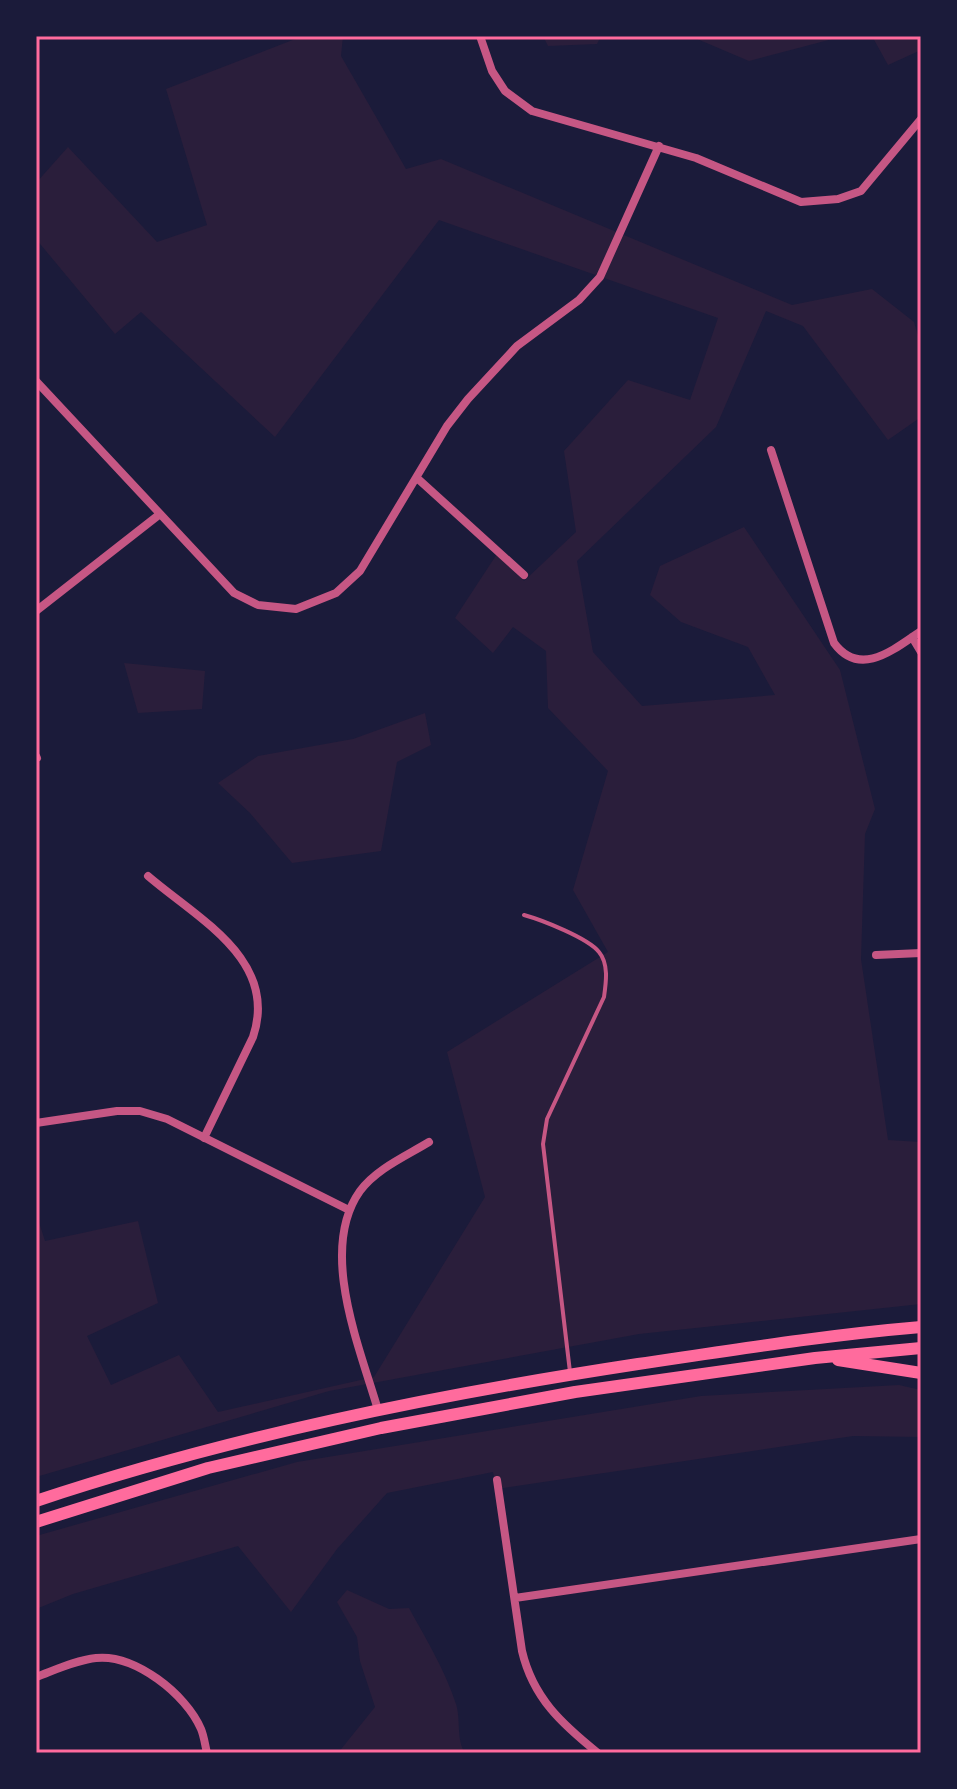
<svg xmlns="http://www.w3.org/2000/svg" width="957" height="1789" font-family="'Titillium Web',sans-serif">
<style>
.green{fill:#2a1e3b}
.lines{fill:none;stroke-linecap:round;stroke-linejoin:round}
.service{stroke:#c65784;stroke-width:4}
.minor{stroke:#c65784;stroke-width:8}
.trunk{stroke:#ff6b9d;stroke-width:12}
.neatline{fill:none;stroke:#ff6b9d;stroke-width:3}
</style>
<rect width="100%" height="100%" fill="#1b1b3a"/>
<path class="green" d="M303,36h40l-2,20 65,113 35,-10 351,146 80,-16 42,33 7,24v71l-33,23 -85,-114 -37,-15 -50,116 -139,134 16,91 49,54 133,-11 -27,-48 -67,-25 -31,-27 10,-29 84,-39 96,143 35,139 -10,25 -4,125 27,181 33,2v162l-282,30 -310,57 -293,86v-264l9,28 93,-20 20,82 -71,33 24,49 68,-30 39,57 156,-35 111,-180 -38,-145 161,-100 -35,-62 35,-119 -60,-63 -2,-57 -33,-24 -20,26 -38,-35 42,-64 27,27 52,-49 -12,-81 64,-71 62,20 28,-82 -279,-98 -164,217 -134,-125 -26,22 -79,-95v-56l32,-36 89,95 50,-17 -41,-136z
M543,36h58l-4,8 -49,2z
M690,36h154l-95,25z
M872,36h42l7,7v7l-33,15z
M124,663l81,8 -3,38 -64,4z
M425,713l6,32 -34,17 -16,89 -89,12 -42,-50 -32,-30 40,-27 95,-17z
M899,1385l22,5v47l-68,-1 -356,53 -4,-17 -106,21 -50,56 -46,63 -53,-66 -165,48 -37,15v-73l261,-74 404,-66z
M347,1590l42,19 20,-1c17,31 36,62 47,96 5,16 0,35 9,49h-127l37,-46 -15,-46 -3,-24 -20,-35z"/>
<g class="lines">
<path class="service" d="M524,915c18,5 64,23 75,37 10,12 7,31 5,45l-57,122 -4,25 27,228"/>
<path class="minor" d="M480,36l12,35 13,20 27,20 164,47 105,44 37,-3 23,-8 60,-72
M36,381l198,212 24,12 38,4 40,-16 24,-22 87,-145 21,-27 49,-53 62,-46 21,-23 59,-131
M771,450l63,193c26,35 59,7 87,-12
M417,478l107,97
M36,611l124,-97
M912,637l9,15
M36,756l1,2
M148,876c50,43 131,84 105,161l-49,101
M876,955l45,-2
M36,1123l81,-12h23l27,8 182,91
M378,1410c-18,-62 -60,-160 -18,-219 16,-22 46,-35 69,-49
M497,1480l25,171c11,47 40,73 76,102
M515,1598l406,-59
M36,1677c19,-7 40,-17 60,-19 39,-4 90,36 105,71 3,7 4,16 6,24"/>
<path class="trunk" d="M838,1360l83,13
M36,1501c195,-65 399,-106 602,-137 95,-14 188,-29 283,-37
M36,1522l172,-54 173,-40 194,-36 240,-34 106,-10"/>
</g>
<rect width="957" height="1789" fill="none" stroke="#1b1b3a" stroke-width="76"/>
<rect x="38" y="38" width="881" height="1713" class="neatline"/>
</svg>
